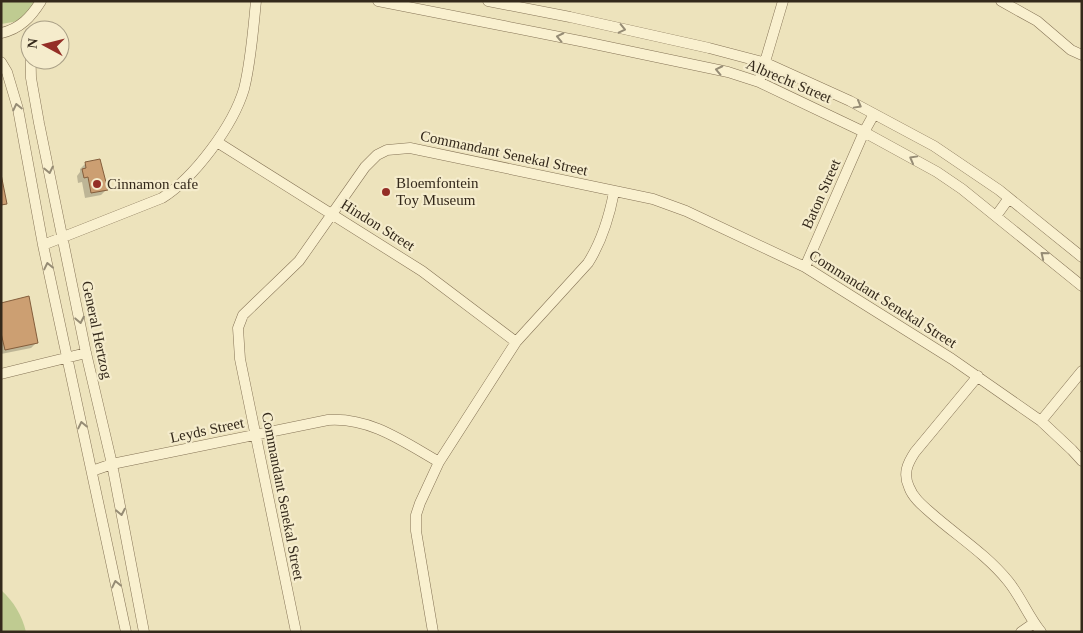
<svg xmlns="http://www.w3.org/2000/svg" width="1083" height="633" font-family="'Times New Roman',serif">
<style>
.green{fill:#bfcb91}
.shadow{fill:#0003}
.building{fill:#cc9f72;stroke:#845e3c}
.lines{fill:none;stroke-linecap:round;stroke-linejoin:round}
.minor-casing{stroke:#857356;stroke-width:11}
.minor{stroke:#f9f0cf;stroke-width:10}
.oneway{stroke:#968c75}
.poi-dot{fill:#942e26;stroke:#f5eccc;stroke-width:2}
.labels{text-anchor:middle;stroke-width:4.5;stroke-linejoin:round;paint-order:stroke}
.street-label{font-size:15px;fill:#34291b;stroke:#f5eccc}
.poi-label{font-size:15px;fill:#34291b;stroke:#f5eccc;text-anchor:start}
</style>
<rect width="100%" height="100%" fill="#ede3bc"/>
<path class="green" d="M1,1h38l-20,20 -18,3z
M1,590c13,12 21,25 25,42h-25z"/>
<path class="shadow" d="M86,163l21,26 -6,6 -16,3 -3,-16 -4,1 -1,-7 3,-4v-3z
M1,304l35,39 -5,5 -30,6z"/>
<path class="building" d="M100,159l8,31 -17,3 -3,-16 -4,1 -2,-9 4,-1 -1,-6z
M1,174l6,30 -6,1z
M29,296l9,47 -33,7 -4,-17v-30z"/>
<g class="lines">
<g class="minor-casing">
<path id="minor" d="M378,1l207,41 143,30 31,10 105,50 73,40 25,17 120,97
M488,1l82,16 139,31 57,15 84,38 84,45 65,44 83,67
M1001,1l36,20 34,29 11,5
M1,33c19,-4 30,-16 40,-32
M30,33l1,45 8,45 47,230 26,111 32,168
M1,62l6,10 11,37 25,136 83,387
M759,82l24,-81
M217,142l205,129 94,71
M996,216l13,-18
M43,245l119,-47c32,-20 71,-72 82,-109 7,-28 9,-58 12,-88
M805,267l59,-135 10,-18
M1,374l85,-21
M978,376l-63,76c-8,12 -12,22 -6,35 4,11 14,19 22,26 26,23 55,41 77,68 13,16 20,35 33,51
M1041,421l41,-50
M92,471l20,-7 216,-44c42,-3 76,22 111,42
M296,632l-56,-273 -2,-31 5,-13 56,-54 66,-94 12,-12 10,-5 23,-2 243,51 33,12 119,56 147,92 89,62 31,29 10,11
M433,632l-17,-101v-16l4,-12 19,-41 77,-120 72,-79c14,-22 21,-45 26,-71
M1021,632l13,-9"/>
</g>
<use href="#minor" class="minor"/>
</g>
<defs><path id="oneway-chevron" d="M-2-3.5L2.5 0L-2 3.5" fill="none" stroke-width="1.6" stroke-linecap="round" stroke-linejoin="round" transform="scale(1.25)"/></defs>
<g class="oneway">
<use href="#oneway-chevron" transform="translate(622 29) rotate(13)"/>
<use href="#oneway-chevron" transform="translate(560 37) rotate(-168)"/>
<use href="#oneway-chevron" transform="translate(719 70) rotate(-168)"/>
<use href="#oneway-chevron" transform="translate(858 105) rotate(29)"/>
<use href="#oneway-chevron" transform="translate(17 107) rotate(-103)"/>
<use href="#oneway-chevron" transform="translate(913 159) rotate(-151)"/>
<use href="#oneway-chevron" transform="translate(49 170) rotate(78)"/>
<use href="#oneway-chevron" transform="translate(1044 255) rotate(-141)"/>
<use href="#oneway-chevron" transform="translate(48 266) rotate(-102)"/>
<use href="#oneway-chevron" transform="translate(80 320) rotate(79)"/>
<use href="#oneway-chevron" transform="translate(82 425) rotate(-102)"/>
<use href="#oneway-chevron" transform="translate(121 512) rotate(79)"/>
<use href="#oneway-chevron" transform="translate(116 584) rotate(-102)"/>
</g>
<g class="poi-dot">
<circle cx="97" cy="184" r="5"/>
<circle cx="386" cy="192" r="5"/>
</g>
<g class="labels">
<g class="street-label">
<text transform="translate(789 81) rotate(23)" y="5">Albrecht Street</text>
<text transform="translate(504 153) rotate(12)" y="5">Commandant Senekal Street</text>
<text transform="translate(821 194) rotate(-66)" y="5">Baton Street</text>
<text transform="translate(378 225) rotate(32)" y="5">Hindon Street</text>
<text transform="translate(883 299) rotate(32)" y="5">Commandant Senekal Street</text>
<text transform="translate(97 330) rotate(78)" y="5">General Hertzog</text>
<text transform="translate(207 430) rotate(-12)" y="5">Leyds Street</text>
<text transform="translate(283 496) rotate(79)" y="5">Commandant Senekal Street</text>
</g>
<g class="poi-label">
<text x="396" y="188">Bloemfontein<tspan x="396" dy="17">Toy Museum</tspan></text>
<text x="107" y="189">Cinnamon cafe</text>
</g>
</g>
<rect width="1083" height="633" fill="none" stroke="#34291b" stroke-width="5"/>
<g transform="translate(45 45) rotate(277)"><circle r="24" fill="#f5eccc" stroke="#a89e85"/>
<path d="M0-4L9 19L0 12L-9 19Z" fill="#942e26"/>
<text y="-8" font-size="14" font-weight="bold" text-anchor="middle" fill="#34291b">N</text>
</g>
</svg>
